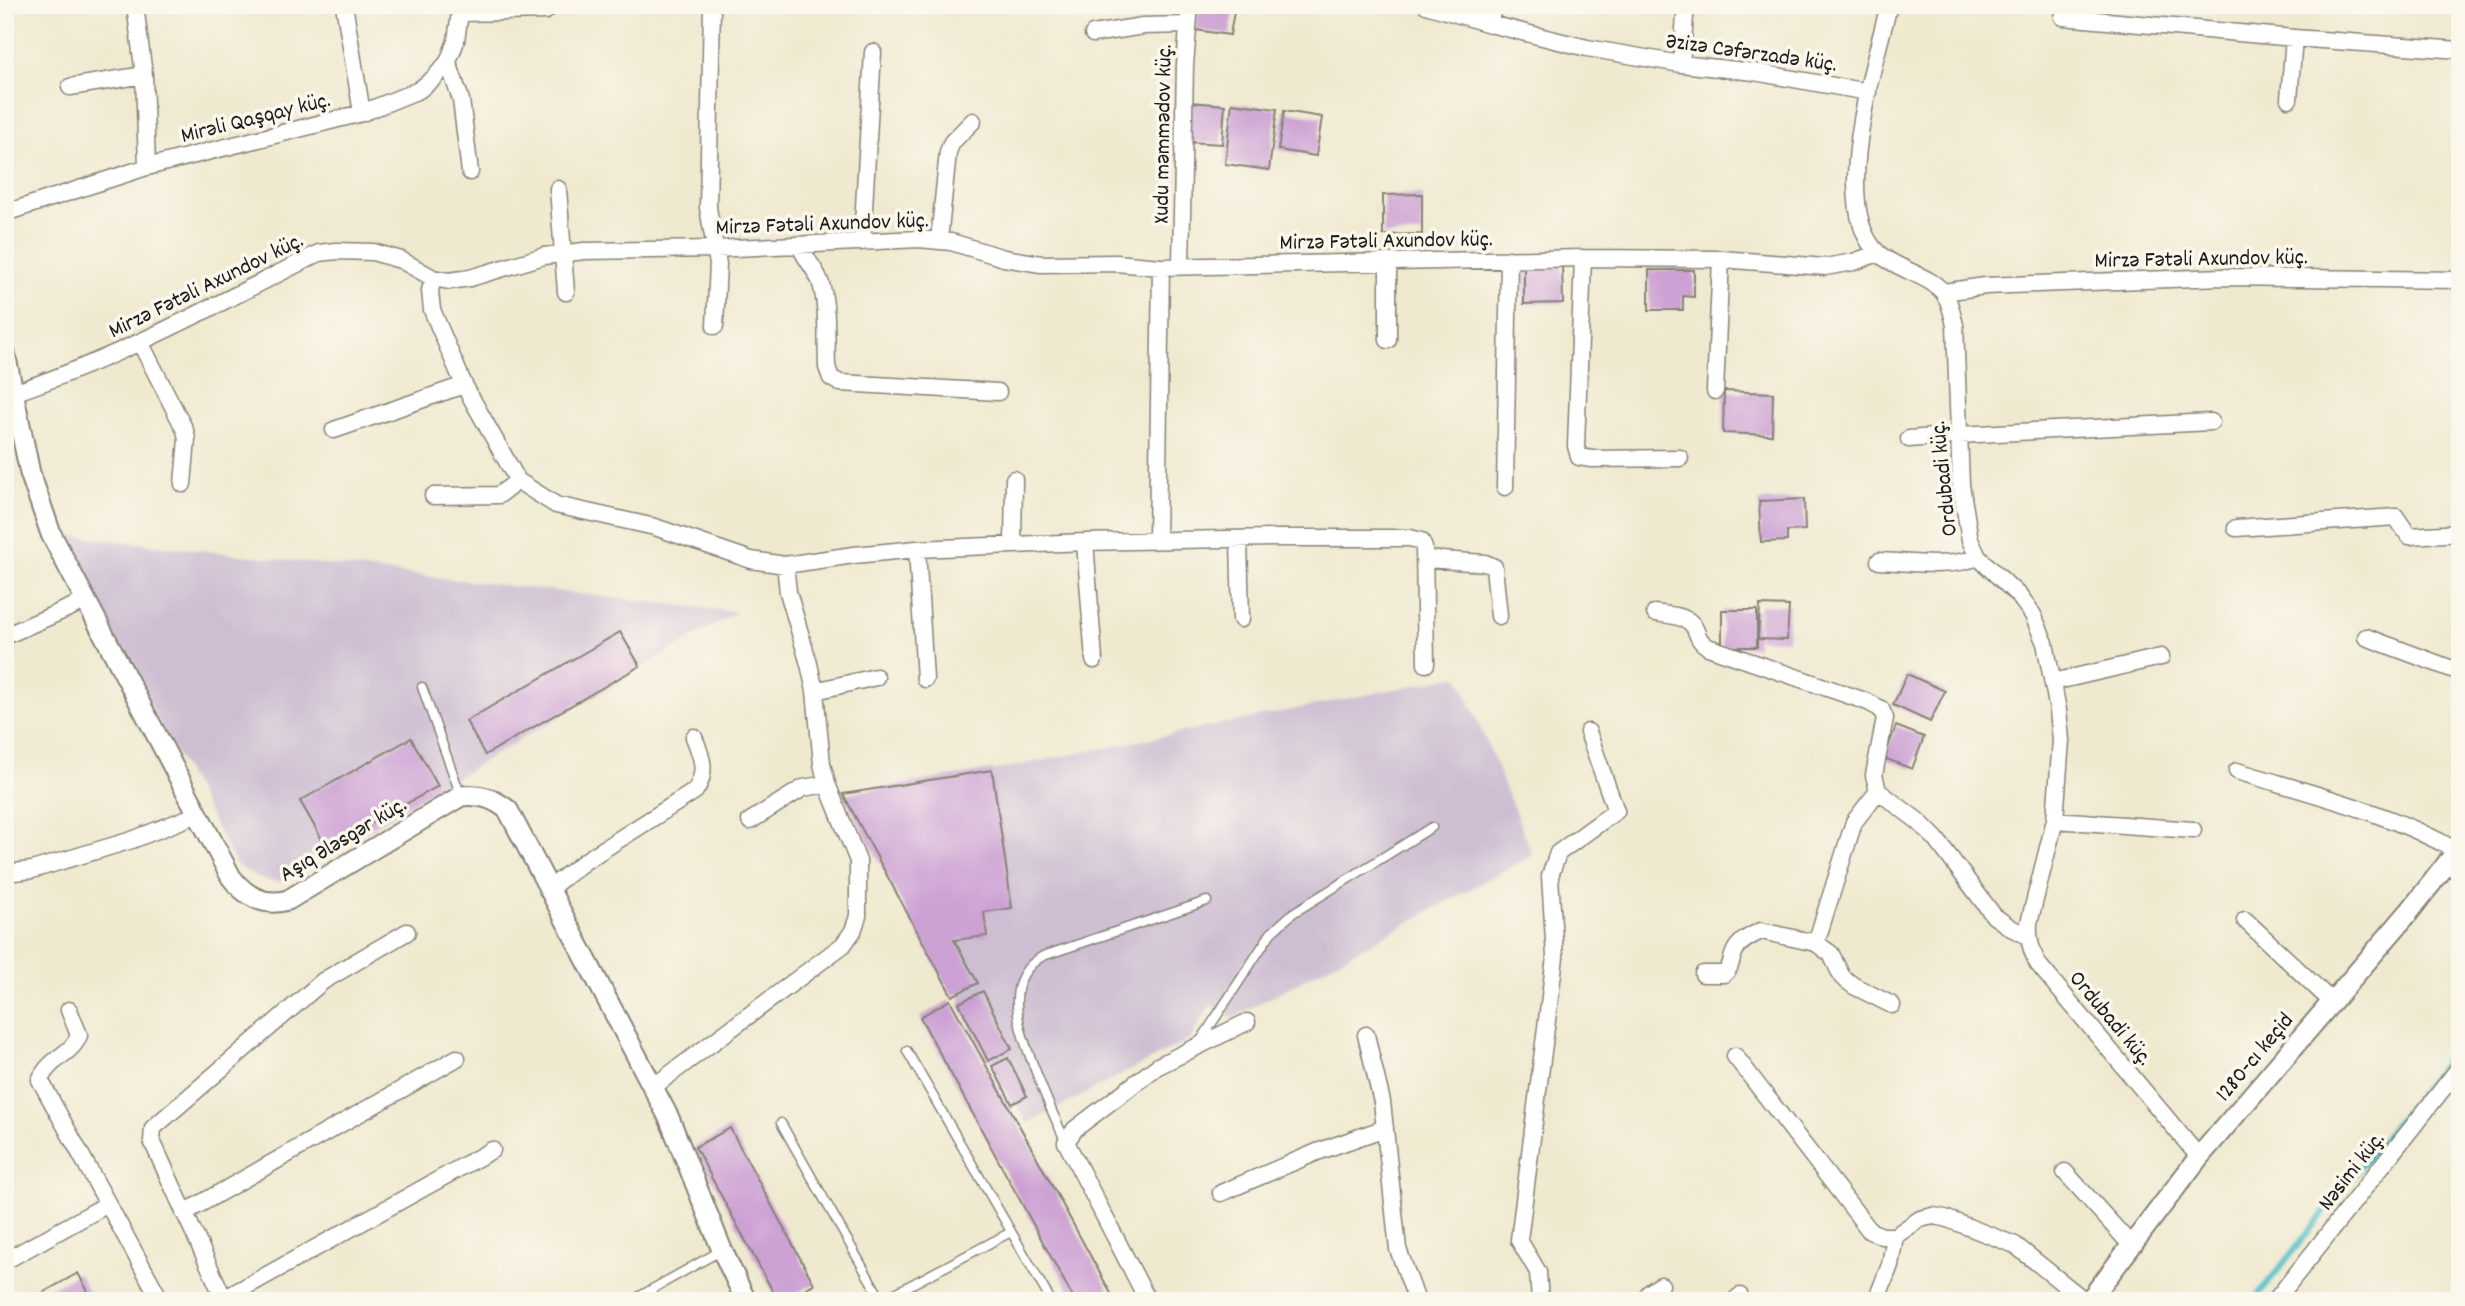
<svg xmlns="http://www.w3.org/2000/svg" width="2465" height="1306" font-family="Dekko,sans-serif">
<style>
.industrial{fill:#cdbed2}
.lines{fill:none;stroke-linecap:round;stroke-linejoin:round}
.stream{stroke:#51beca;stroke-width:6}
.building{fill:#cca1d4}
.service-casing{stroke:#868276;stroke-width:11}
.minor-casing{stroke:#868276;stroke-width:19}
.tertiary-casing{stroke:#868276;stroke-width:23}
.service{stroke:#fff;stroke-width:8}
.minor{stroke:#fff;stroke-width:16}
.tertiary{stroke:#fff;stroke-width:19}
.labels{text-anchor:middle;stroke-width:7;stroke-linejoin:round;paint-order:stroke}
.street-label{font-size:23px;fill:#1c1c1c;stroke:#fbf7ec}
</style>
<rect width="100%" height="100%" fill="#fbf7ec"/>
<filter id="ink" filterUnits="userSpaceOnUse"><feTurbulence type="fractalNoise" baseFrequency=".0143" numOctaves="2"/><feDisplacementMap in="SourceGraphic" scale="14" xChannelSelector="R" yChannelSelector="G"/><feConvolveMatrix kernelMatrix="1 2 1 2 8 2 1 2 1" color-interpolation-filters="sRGB"/></filter>
<filter id="wash" filterUnits="userSpaceOnUse"><feTurbulence type="fractalNoise" baseFrequency=".00686" numOctaves="4" result="noise"/><feDisplacementMap in="SourceGraphic" scale="28" xChannelSelector="R" yChannelSelector="G"/><feGaussianBlur stdDeviation="1.57" result="paint"/><feColorMatrix in="noise" values="0 0 0 0 0 0 0 0 0 0 0 0 0 0 0 0 0 1.4 0 .05"/><feComposite in="paint" operator="in"/></filter>
<g filter="url(#wash)">
<rect width="100%" height="100%" fill="#efe9cf"/>
<path class="industrial" d="M59,534l678,78 -458,270 -20,-3 -23,-14z
M1459,676l74,179 -301,163 -21,-13 -21,34 -163,85 -174,-325z"/>
<g class="lines">
<path class="stream" d="M2253,1301l207,-258"/>
</g>
<g id="blocks">
<path class="building" d="M1199,5h36l-5,30 -35,-5z
M1190,102l35,3 -3,39 -34,-2z
M1232,103l45,6 -8,61 -44,-6z
M1284,111l38,6 -6,39 -38,-6z
M1422,194v40l-39,1v-40z
M1562,262l1,41 -39,1v-41z
M1649,270h45v27l-11,-1v14h-34z
M1724,391l49,2 -1,42 -49,-2z
M1804,499l1,31 -18,1v10l-26,1 -2,-41z
M1760,605l29,1 -2,34 -29,-1z
M1722,610h35v37h-35z
M620,632l20,34 -155,89 -19,-34z
M1907,674l38,17 -15,31 -37,-17z
M1896,726l28,11 -12,32 -28,-11z
M411,738l27,48 -111,62 -27,-47z
M992,770l20,138 -28,4 3,24 -33,4 24,43 -26,13 -109,-202z
M983,991l29,58 -24,12 -29,-58z
M950,1000l85,154 80,147h-40l-155,-284z
M1008,1058l19,38 -15,8 -20,-38z
M730,1128l84,156 -31,17h-5l-83,-154z
M78,1273l15,28h-65z"/>
</g>
</g>
<g filter="url(#ink)">
<use href="#blocks" fill-opacity="0" stroke="#868276" stroke-width="2"/>
<g class="lines">
<g class="service-casing">
<path id="service" d="M422,687l39,109
M1201,1040l70,-107 22,-20 139,-86
M907,1051l144,250
M781,1123l101,178
M1066,1142c-11,-23 -21,-46 -30,-70 -14,-36 -38,-91 7,-116l164,-55
M631,1301l91,-51
M880,1301l131,-69"/>
</g>
<g class="minor-casing">
<path id="minor" d="M135,5l9,70 3,92
M344,5l18,108
M712,5l-4,203 10,56 -3,62
M1426,5l64,19 97,24 94,16 73,8 114,20
M1889,5c-14,58 -60,202 -11,248 17,16 57,24 67,42 6,9 7,20 10,30l6,160 9,55 8,17 41,39 14,19 12,28 13,67 3,30 -6,80 -26,103c-1,16 2,27 9,41l161,193
M461,13l85,-2
M2063,17l231,21 166,12
M1490,24l3,-19
M1093,34l50,-8 44,-1
M448,62l13,38 9,72
M1681,64l5,-59
M70,87l74,-12
M2289,99l5,-61
M558,189l8,103
M5,213l142,-46 215,-54 57,-23 15,-12 14,-16 8,-21 5,-36
M939,240l9,-88 4,-10 21,-21
M862,242l11,-190
M800,245c5,15 17,25 21,39 7,23 5,58 6,83l4,11 9,5 158,9
M1583,258l-7,188 3,11 13,2 88,-1
M1181,265l4,-200 5,-60
M433,278l-3,13 2,19 32,75 54,96 38,24 99,22 96,33 34,5 69,-10 63,-6 168,-7 187,-4h138l11,3 3,7 2,116
M1944,292l41,-6 238,-9 237,3
M1388,340v-78
M140,342l45,88 2,9 -4,45
M1715,391l6,-132
M13,393c106,-35 206,-90 306,-140l17,-2 37,1 28,8 32,18 16,3 21,-3 74,-22 40,-5 131,-2 204,-10 32,3 53,16 37,6 75,-1 45,4 422,-9 138,1 104,8 29,-5 24,-9
M334,430l130,-45
M1909,439l49,-4 253,-13
M1505,487l4,-228
M433,496l66,-1 19,-14
M2236,528l160,-11 13,19 51,-3
M1239,539l2,80
M1157,540l4,-273
M1085,542l9,118
M1013,544l1,-65
M917,549l8,130
M1426,559l59,4 9,4 5,49
M1879,561c31,1 69,8 99,-4
M1655,613c11,2 28,2 36,10 8,8 4,16 17,24l160,55 13,7 4,9 -11,57 4,16 40,30 18,18 58,77 17,12 17,8
M5,636l80,-35
M2366,637l94,35
M2053,682l108,-25
M815,691l61,-14
M2237,771c75,23 152,41 220,80
M2055,820l138,10
M750,821l53,-33 24,-4
M5,873l27,-3 100,-30 66,-26
M550,888l35,-27 110,-70c13,-19 7,-34 -1,-54
M2245,920l87,82
M1816,943l38,-121 24,-31
M1703,974h21c8,-7 6,-12 10,-21 4,-11 16,-17 27,-22l55,12 15,11 11,23 12,9 38,19
M69,1010l10,25c-6,19 -29,22 -39,45l121,221
M1366,1035l16,67 16,147 19,52
M1735,1056l135,175 12,5h13l25,-17 13,-3 12,2 70,27 70,56
M653,1087l190,-142 10,-14 5,-15v-55l-31,-77 -5,-20 -7,-73 -6,-27 -21,-72 -3,-27
M2065,1172l66,73
M1221,1193l96,-41 68,-24
M184,1213l273,-155
M5,1261l103,-57
M224,1299l-72,-158 1,-13 170,-147 84,-49
M220,1301l272,-151
M1148,1301l-82,-159 9,-13 83,-63 89,-44
M1540,1301l-2,-29 -19,-32 36,-283 -5,-81 8,-23 58,-42 -28,-79
M1647,1301l2,-8 12,-8
M1734,1301l6,-5
M1876,1301l14,-36 5,-29
M2275,1301l185,-234"/>
</g>
<g class="tertiary-casing">
<path id="tertiary" d="M5,353l25,120 21,61 180,343c14,19 33,30 57,23l173,-104c19,-2 32,2 47,14l161,308 53,132 24,51
M2089,1301l110,-144 210,-245 51,-65"/>
</g>
<use href="#service" class="service"/>
<use href="#minor" class="minor"/>
<use href="#tertiary" class="tertiary"/>
</g>
</g>
<g class="labels">
<g class="street-label">
<text transform="translate(1752 51) rotate(8)" y="8">Əzizə Cəfərzadə küç.</text>
<text transform="translate(255 116) rotate(-14)" y="8">Mirəli Qaşqay küç.</text>
<text transform="translate(1161 134) rotate(-89)" y="8">Xudu məmmədov küç.</text>
<text transform="translate(822 222) rotate(-2)" y="8">Mirzə Fətəli Axundov küç.</text>
<text transform="translate(1386 239) rotate(-1)" y="8">Mirzə Fətəli Axundov küç.</text>
<text transform="translate(2201 257) rotate(-1)" y="8">Mirzə Fətəli Axundov küç.</text>
<text transform="translate(205 284) rotate(-26)" y="8">Mirzə Fətəli Axundov küç.</text>
<text transform="translate(1942 479) rotate(-96)" y="8">Ordubadi küç.</text>
<text transform="translate(342 838) rotate(-31)" y="8">Aşıq Ələsgər küç.</text>
<text transform="translate(2112 1017) rotate(50)" y="8">Ordubadi küç.</text>
<text transform="translate(2253 1056) rotate(-50)" y="8">1280-cı keçid</text>
<text transform="translate(2350 1170) rotate(-52)" y="8">Nəsimi küç.</text>
</g>
</g>
<rect width="2465" height="1306" fill="none" stroke="#fbf7ec" stroke-width="28"/>
</svg>
